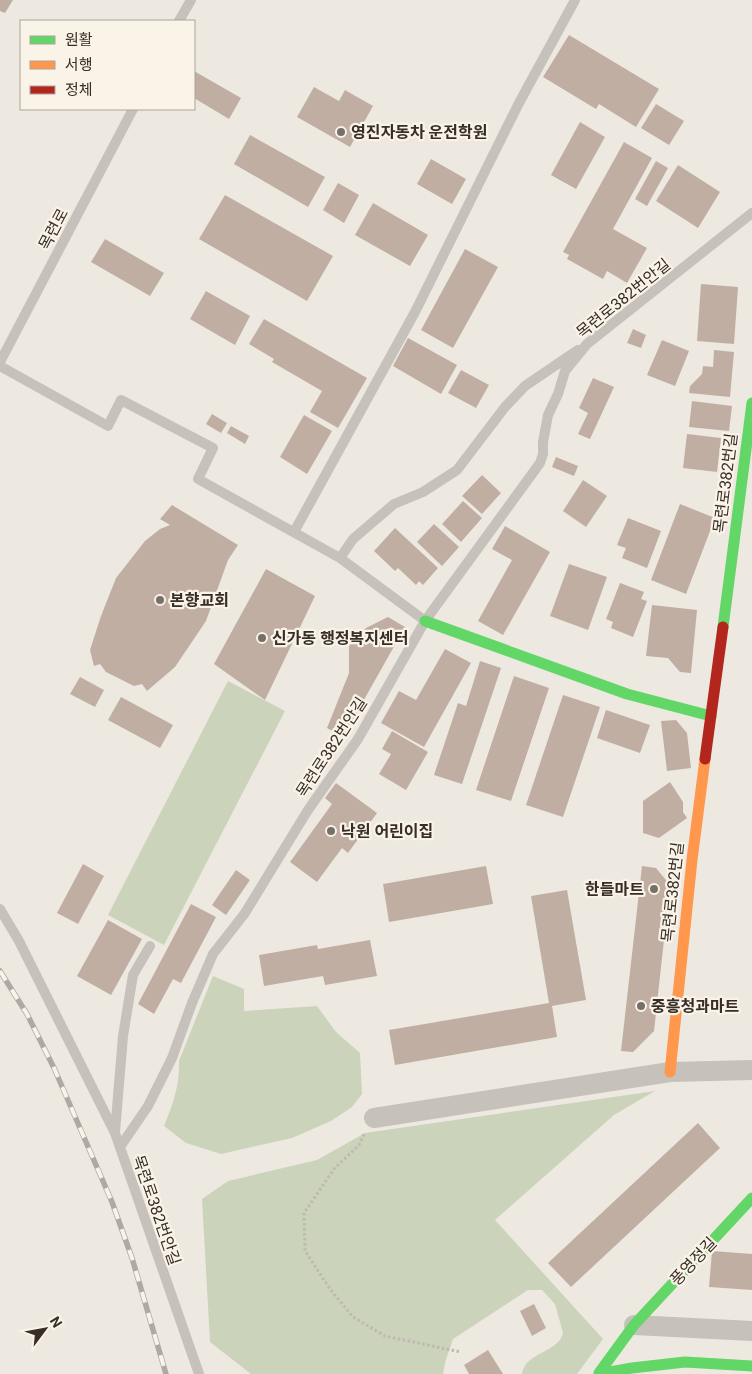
<svg xmlns="http://www.w3.org/2000/svg" width="752" height="1374" font-family="Roboto,'Noto Sans KR',sans-serif">
<style>
.green{fill:#ccd3bb}
.building{fill:#c0aea3}
.lines{fill:none;stroke-linecap:round;stroke-linejoin:round}
.path{stroke:#bfb9b2;stroke-width:3;stroke-dasharray:2.5 2.5;stroke-linecap:butt}
.lane{stroke:#c6c1ba;stroke-width:10}
.street{stroke:#c6c1ba;stroke-width:20}
.fast{stroke:#63d668;stroke-width:11}
.slow{stroke:#ff974d;stroke-width:11}
.jam{stroke:#b3261e;stroke-width:11}
.rail-casing{stroke:#aea9a4;stroke-width:5.5}
.rail{stroke:#faf3e8;stroke-width:4;stroke-dasharray:11;stroke-linecap:butt}
.poi-dot{fill:#776f69;stroke:#faf3e8;stroke-width:2}
.labels{text-anchor:middle;stroke-width:4.5;stroke-linejoin:round;paint-order:stroke}
.poi-label{font-size:16px;font-weight:bold;fill:#372e28;stroke:#faf3e8;text-anchor:start}
.street-label{font-size:16px;fill:#372e28;stroke:#faf3e8}
</style>
<rect width="100%" height="100%" fill="#ede9e1"/>
<path class="green" d="M228,681l57,30 -121,234 -56,-30z
M213,976l31,13v22l73,-5 19,26 24,21 2,41 -10,13 -21,14 -39,17 -71,16 -35,-11 -22,-17c9,-22 16,-41 15,-65z
M655,1091l-41,24 -119,105 108,119 -26,35h-55c3,-18 23,-20 35,-31 3,-2 5,-7 6,-10l-8,-29 -13,-14h-14l-75,49 -8,24 -2,11h-192l-41,-32 -8,-143 26,-18 89,-21 48,-27z"/>
<path class="building" d="M0,0h13l-8,13 -5,-2z
M569,35l90,54 -23,38 -37,-23 -3,5 -53,-32z
M194,71l47,27 -12,21 -35,-21z
M314,87l25,14 6,-11 28,16 -23,41 -53,-30z
M656,104l28,17 -15,24 -28,-17z
M580,122l25,15 -29,52 -25,-14z
M250,135l75,42 -17,30 -74,-43z
M624,142l28,16 -39,71 34,19 -20,35 -20,-12 -4,8 -36,-20 2,-4 -6,-3z
M431,159l35,20 -14,25 -35,-20z
M656,161l12,7 -21,38 -12,-7z
M678,165l42,27 -22,36 -42,-27z
M338,183l21,12 -15,28 -21,-13z
M225,195l108,61 -26,45 -108,-62z
M373,203l55,32 -18,31 -55,-31z
M105,239l59,34 -14,23 -59,-34z
M465,249l33,18 -45,81 -32,-18z
M701,284l37,3 -4,57 -37,-3z
M206,291l44,25 -15,29 -45,-26z
M264,319l103,59 -29,50 -28,-16 12,-21 -50,-29 2,-3 -25,-15z
M633,329l13,6 -5,13 -14,-5z
M408,338l49,27 -16,29 -48,-28z
M662,340l27,11 -14,35 -28,-11z
M714,350l20,2 -4,45 -41,-4 1,-7 12,-12 1,-8 10,1z
M461,370l28,15 -13,23 -28,-15z
M593,378l21,9 -24,52 -12,-5 10,-21 -9,-5z
M692,401l40,5 -3,25 -40,-4z
M212,414l15,9 -6,10 -15,-9z
M304,415l28,16 -25,43 -27,-17z
M231,426l18,10 -4,8 -18,-11z
M687,434l34,4 -4,34 -34,-4z
M556,457l22,9 -4,10 -22,-9z
M482,475l19,18 -19,21 -20,-18z
M583,480l24,16 -21,31 -23,-16z
M463,501l19,17 -21,24 -19,-18z
M680,504l35,14 -29,76 -35,-14z
M172,505l66,40 -10,15 -22,61 -31,46 -28,24 -5,-7 -8,2 -28,-14 -6,-8 -6,2 -4,-16 11,-34 15,-38 29,-37 15,-12 10,-4 -10,-6z
M628,518l33,13 -14,37 -25,-10 4,-10 -9,-3z
M434,524l25,23 -17,19 -25,-24z
M505,526l45,26 -47,83 -25,-14 34,-61 -20,-11z
M395,528l43,40 -15,17 -4,-4 -3,4 -18,-17 -3,3 -21,-20z
M569,564l38,13 -19,53 -38,-14z
M266,569l49,27 -50,104 -51,-36z
M620,583l24,9 -3,7 6,2 -14,36 -22,-9 2,-6 -7,-3z
M652,605l45,5 -6,63 -11,-1 -12,-14 -22,-2z
M388,617l17,10 -62,110 -16,-9 22,-55v-27l17,-18z
M445,649l26,14 -47,84 -43,-24 18,-32 17,9z
M480,661l21,7 -39,116 -28,-9 24,-72 8,3z
M514,676l35,12 -38,113 -35,-11z
M80,677l24,13 -9,17 -25,-13z
M563,695l37,12 -37,110 -37,-12z
M121,697l52,28 -13,23 -52,-28z
M606,710l44,15 -10,28 -43,-15z
M676,720l11,13 4,35 -24,3 -6,-50z
M392,731l36,21 -22,38 -27,-16 12,-20 -9,-5z
M670,782l13,20v10l4,6 -28,20 -16,-5v-32z
M336,783l41,30 -29,40 -6,-5 -25,34 -27,-20 42,-58 -7,-6z
M83,864l21,12 -26,48 -21,-11z
M486,866l7,38 -104,18 -6,-38z
M642,866l14,2 14,17 -16,146 -21,21 -12,-1z
M236,870l14,10 -24,35 -14,-10z
M567,890l19,110 -34,6 5,31 -162,28 -6,-35 160,-27 -18,-107z
M191,904l25,13 -35,66 -8,-4 -19,35 -16,-10z
M108,920l34,19 -31,56 -34,-19z
M370,940l7,36 -52,9 -2,-9 -59,10 -5,-31 58,-10 1,4z
M698,1123l22,25 -149,139 -23,-24z
M712,1251l40,3v36l-43,-3z
M534,1304l12,24 -14,8 -12,-25z
M488,1350l15,24h-34l-5,-9z"/>
<g class="lines">
<path class="path" d="M364,1134l-5,11 -25,24 -30,44 1,38 25,38 23,28 32,19 76,16"/>
<path class="lane" d="M179,21l12,-21
M0,362l133,-253
M0,366l108,60 13,-26 92,48 -15,31 142,79 84,62
M294,532l121,-220 104,-209 56,-103
M340,558l13,-19 41,-35 29,-12 34,-22 48,-63 20,-21 53,-36
M0,909l19,32 96,192 84,241
M115,1132l8,-96 10,-61 17,-29
M120,1147l28,-41 24,-48 20,-55 21,-49 32,-41 63,-103 50,-71 67,-118 115,-158 3,-9v-12l5,-27 10,-21 7,-23 22,-27 165,-131"/>
<path class="street" d="M374,1118l296,-46 82,-2
M634,1325l118,6"/>
<path class="fast" d="M425,621l202,73 84,22
M723,627l29,-224
M599,1373l35,-48 118,-127
M599,1374l33,-6 53,-6 67,4"/>
<path class="slow" d="M670,1072l22,-212 13,-101"/>
<path class="jam" d="M705,759l18,-132"/>
<g class="rail-casing">
<path id="rail" d="M0,971l27,43 27,54 58,134 20,56 34,116"/>
</g>
<use href="#rail" class="rail"/>
</g>
<g class="poi-dot">
<circle cx="341" cy="132" r="5"/>
<circle cx="160" cy="600" r="5"/>
<circle cx="262" cy="638" r="5"/>
<circle cx="331" cy="831" r="5"/>
<circle cx="654" cy="889" r="5"/>
<circle cx="641" cy="1006" r="5"/>
</g>
<g class="labels">
<g class="poi-label">
<text x="351" y="138">영진자동차 운전학원</text>
<text x="170" y="606">본향교회</text>
<text x="272" y="644">신가동 행정복지센터</text>
<text x="341" y="837">낙원 어린이집</text>
<text x="644" y="895" text-anchor="end">한들마트</text>
<text x="651" y="1012">중흥청과마트</text>
</g>
<g class="street-label">
<text transform="translate(53 229) rotate(-62)" y="6">목련로</text>
<text transform="translate(623 298) rotate(-39)" y="6">목련로382번안길</text>
<text transform="translate(725 483) rotate(-83)" y="6">목련로382번길</text>
<text transform="translate(331 747) rotate(-57)" y="6">목련로382번안길</text>
<text transform="translate(672 892) rotate(-84)" y="6">목련로382번길</text>
<text transform="translate(157 1210) rotate(71)" y="6">목련로382번안길</text>
<text transform="translate(693 1261) rotate(-47)" y="6">풍영정길</text>
</g>
</g>
<rect x="20" y="20" width="175" height="90" fill="#faf3e8" stroke="#aca49b"/>
<rect x="30" y="36" width="25" height="8" fill="#63d668" stroke="#aca49b"/>
<text x="65" y="45" font-size="15" fill="#372e28">원활</text>
<rect x="30" y="61" width="25" height="8" fill="#ff974d" stroke="#aca49b"/>
<text x="65" y="70" font-size="15" fill="#372e28">서행</text>
<rect x="30" y="86" width="25" height="8" fill="#b3261e" stroke="#aca49b"/>
<text x="65" y="95" font-size="15" fill="#372e28">정체</text>
<g transform="translate(45 1329) rotate(58)" stroke="#faf3e8" stroke-width="4" paint-order="stroke">
<path d="M0-4L9 19L0 12L-9 19Z" fill="#372e28"/>
<text y="-8" font-size="14" font-weight="bold" text-anchor="middle" fill="#372e28">N</text>
</g>
</svg>
